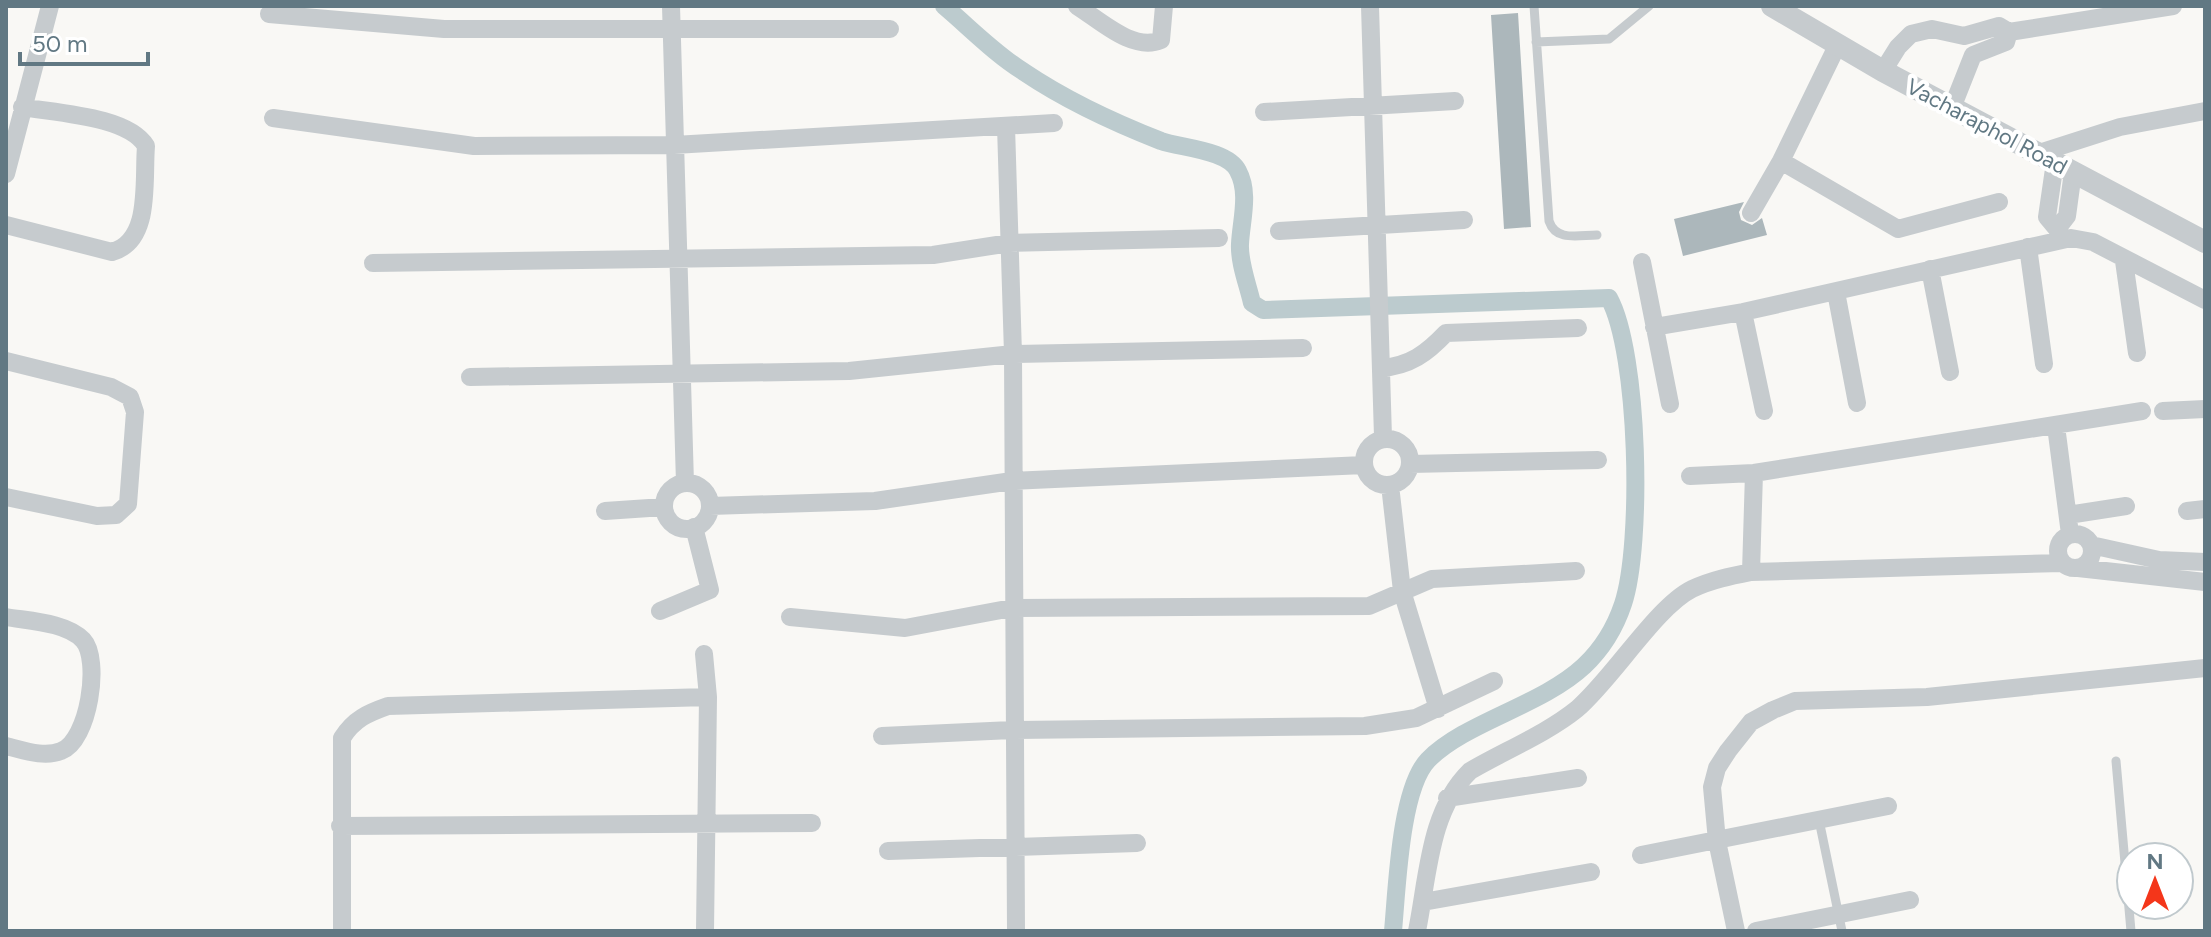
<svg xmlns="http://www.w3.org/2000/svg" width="2211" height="937" font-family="Figtree,sans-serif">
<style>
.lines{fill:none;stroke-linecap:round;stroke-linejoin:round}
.canal{stroke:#bccbce;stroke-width:18}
.building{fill:#acb7bb}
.service{stroke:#c6cbce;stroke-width:9}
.minor{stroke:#c6cbce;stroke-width:18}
.tertiary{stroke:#c6cbce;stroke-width:22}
.labels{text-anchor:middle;stroke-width:8;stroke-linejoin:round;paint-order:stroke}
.street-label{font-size:22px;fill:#617883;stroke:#fff}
</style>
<rect width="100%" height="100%" fill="#f9f8f5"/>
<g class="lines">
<path class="canal" d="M944,6c26,22 51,48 80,66 40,27 91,51 137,69 20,7 67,9 77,30 12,22 3,50 2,73 -1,19 8,41 12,59l11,7 346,-12c30,55 34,246 14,306 -8,24 -21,45 -39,62 -43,40 -119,56 -156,94 -28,29 -31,130 -35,171"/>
</g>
<path class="building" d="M1518,13l13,214 -27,2 -13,-214z
M1744,202l-5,10 2,8 11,5 10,-7 5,17 -84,21 -9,-37z"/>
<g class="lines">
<path class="service" d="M1534,6l15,215c7,21 30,14 48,14
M1536,42l73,-3 40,-33
M2116,761l15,170
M1819,820l23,111"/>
<path class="minor" d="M671,6l14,477
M1077,6c24,15 56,46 84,34l3,-34
M1370,6l13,431
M269,14l175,15h446
M1883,71l15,-24 13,-13 21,-5 32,7 35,-10 10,6 164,-26
M1952,108l21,-53 33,-13 3,-10
M1264,112l191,-11
M273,118l201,28 200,-1 380,-22
M1006,126l7,228 3,577
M2039,153l81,-26 85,-16
M1781,161l117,68 101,-27
M2055,162l-8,55 10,12 10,-13 6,-44
M6,174l44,-168
M1751,213l30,-52 56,-115
M6,225l106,27c40,-11 31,-71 34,-106 -18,-30 -91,-33 -124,-39
M1279,231l185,-11
M2028,247l16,117
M2124,261l13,92
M1642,262l28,142
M373,263l560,-8 77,-12 209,-5
M1930,269l20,103
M1836,292l21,111
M1743,312l21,99
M1654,327l89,-15 328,-74 22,4 112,58
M6,361l105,26 19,10 5,15 -7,92 -12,11 -19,1 -91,-19
M1381,368c29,-2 46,-15 65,-35l132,-5
M470,377l379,-6 164,-17 290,-6
M2163,411l42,-2
M2056,426l14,108
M1364 462a23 23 0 1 1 46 0a23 23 0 1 1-46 0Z
M1410,464l188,-4
M1690,476l64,-3 388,-62
M664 506a23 23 0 1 1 46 0a23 23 0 1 1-46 0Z
M1390,485l12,106 36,118
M710,506l165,-5 137,-20 352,-16
M605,511l59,-4
M2187,511l18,-2
M2068,515l58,-9
M2058 551a17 17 0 1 1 34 0a17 17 0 1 1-34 0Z
M2091,545l68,15 46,2
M2078,568l127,14
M1751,572l3,-99
M660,611l50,-21 -16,-63
M6,617c22,4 60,5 77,23 18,19 6,101 -22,111 -17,7 -38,-1 -55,-5
M790,617l115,11 107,-20 357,-2 63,-27 144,-8
M704,654l4,43 -3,234
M882,736l130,-6 353,-4 51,-8 78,-37
M1447,798l131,-20
M340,826l472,-3
M888,851l249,-8
M1641,855l247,-49
M1423,902l168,-30
M342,931v-193c12,-19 26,-25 46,-32l320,-9
M1417,931c11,-54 12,-120 53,-160 34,-20 76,-37 107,-62 36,-31 79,-102 115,-120 19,-9 39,-13 59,-17l311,-9
M1736,931l-19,-90 -5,-54 5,-19 11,-17 23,-29 22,-12 22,-9 132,-4 278,-29
M1756,931l154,-31"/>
<path class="tertiary" d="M1772,6l111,65 322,171"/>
</g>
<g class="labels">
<g class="street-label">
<text transform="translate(1987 126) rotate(28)" y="8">Vacharaphol Road</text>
</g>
</g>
<rect width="2211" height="937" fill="none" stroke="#617883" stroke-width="16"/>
<g transform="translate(2155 881)"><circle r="38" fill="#ffffff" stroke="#c0c9cd" stroke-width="2"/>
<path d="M0-6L14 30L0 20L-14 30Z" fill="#f4361a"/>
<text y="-12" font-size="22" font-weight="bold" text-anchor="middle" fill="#617883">N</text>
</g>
<path d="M20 52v12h128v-12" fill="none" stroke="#617883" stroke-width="4"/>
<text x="32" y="52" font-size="24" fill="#617883" stroke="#ffffff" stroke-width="6" paint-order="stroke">50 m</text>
</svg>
